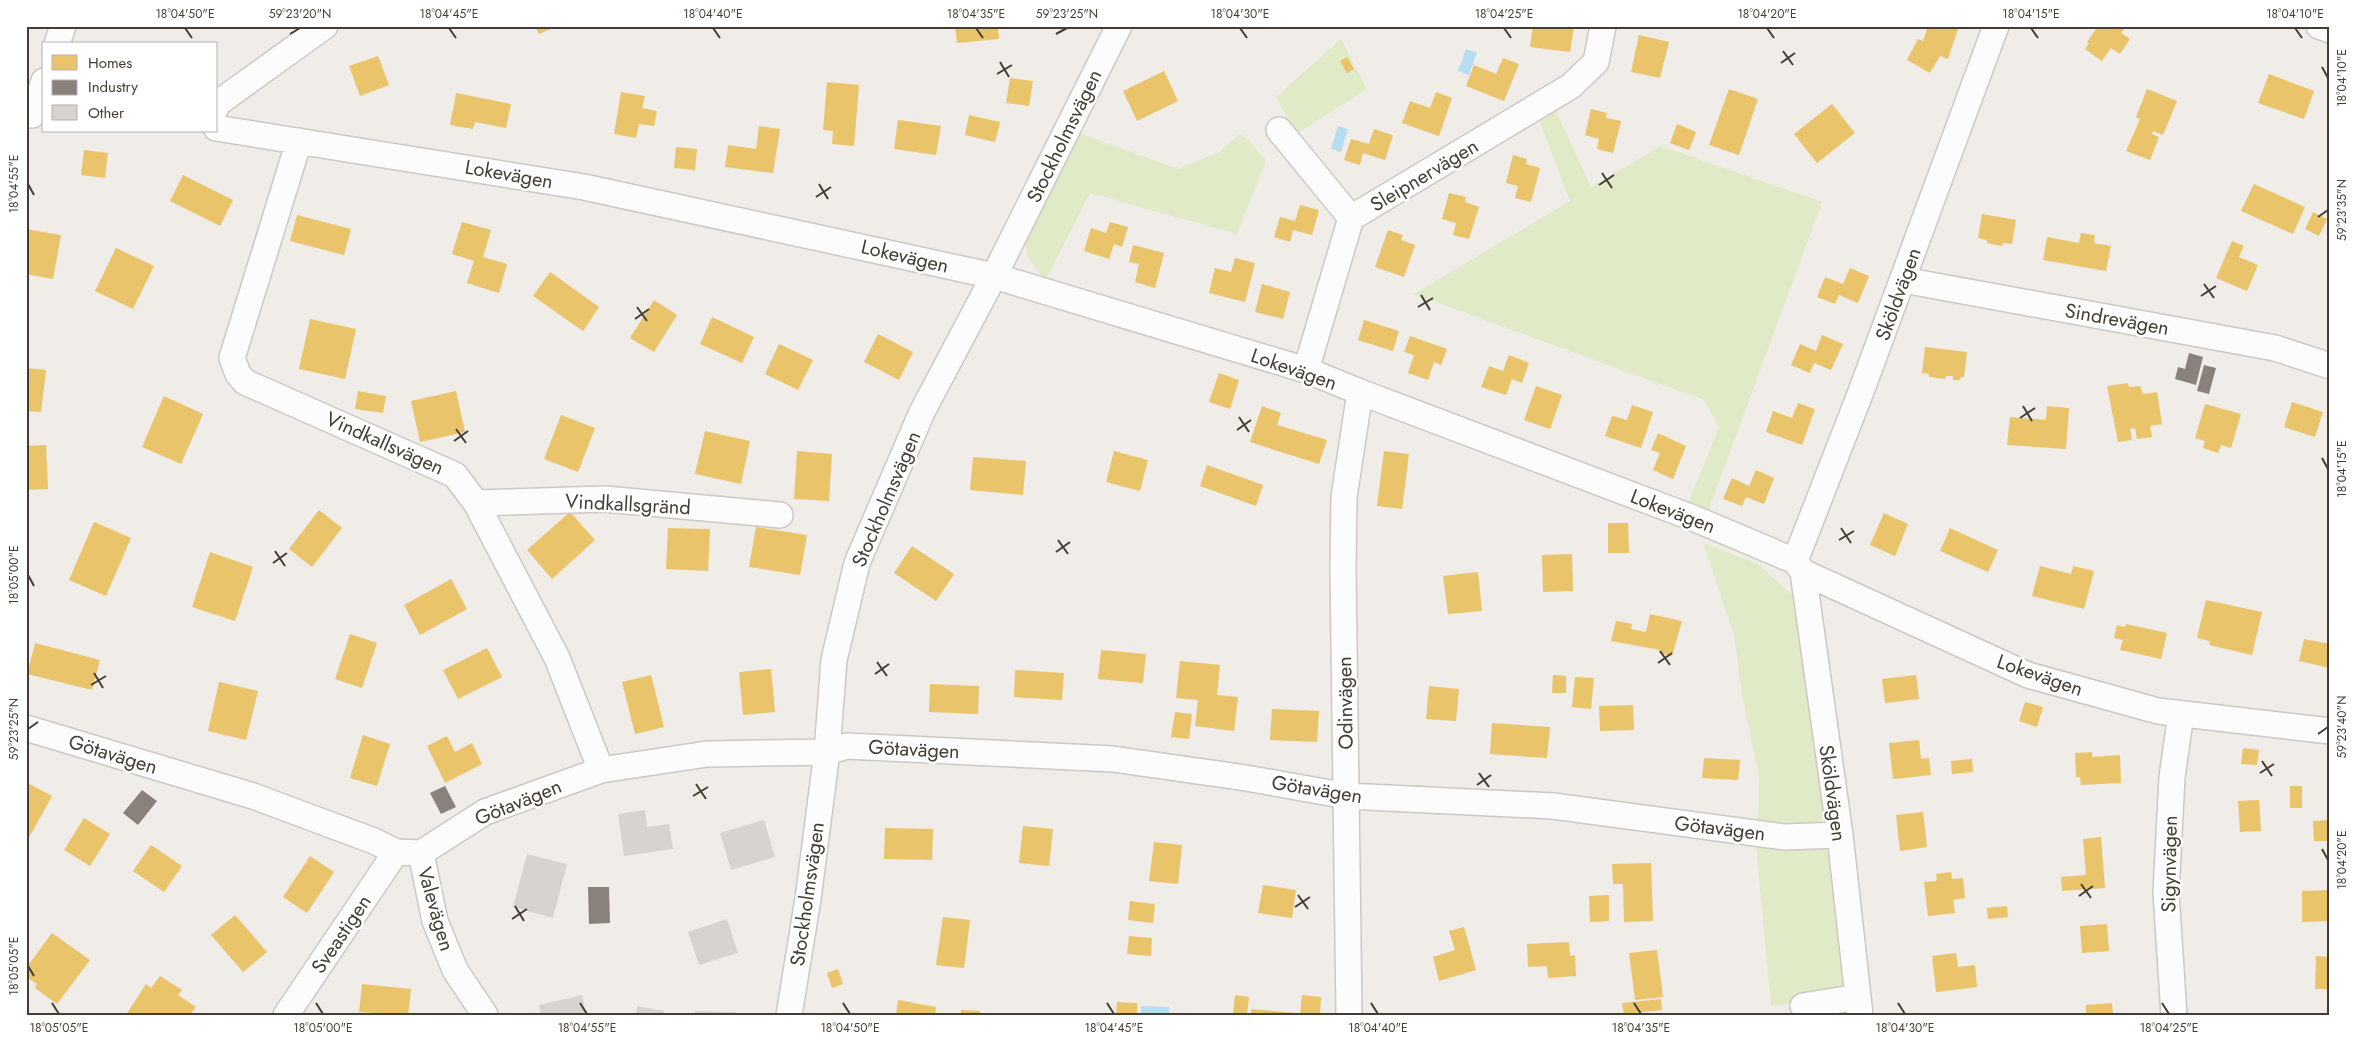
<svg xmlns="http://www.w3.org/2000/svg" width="2356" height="1041" font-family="Jost,sans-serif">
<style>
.green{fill:#e0eac6}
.water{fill:#b6ddf0}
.homes{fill:#e9c46a}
.industry{fill:#8a817c}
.building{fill:#d8d3cf}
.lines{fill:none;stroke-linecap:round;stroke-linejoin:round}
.minor-casing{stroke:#ccc8c4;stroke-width:28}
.minor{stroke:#fdfcfc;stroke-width:25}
.ticks{fill:none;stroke:#453d34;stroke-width:2}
.labels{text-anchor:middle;stroke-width:5;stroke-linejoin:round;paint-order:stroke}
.street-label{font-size:20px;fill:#453d34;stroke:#fff}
.neatline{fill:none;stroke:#453d34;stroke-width:2}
.ticks-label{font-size:12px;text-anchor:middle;fill:#453d34}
</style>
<rect width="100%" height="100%" fill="#f0ece8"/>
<path class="green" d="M1341,39l26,50 -71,45 -20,-37z
M1556,111l35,76 70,-41 161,56 -113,307 -23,-1 33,-81 -15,-27 -290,-106 156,-93 -30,-79z
M1079,133l99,36 40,-16 21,-19 10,6 17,21 -29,73 -147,-41 -44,86c-15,-13 -20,-22 -22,-42z
M1703,543l55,21 34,31 8,26 30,184 -7,15 -11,4 -54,-3 1,-44 -17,-82 -8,-60z
M1816,844l22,15 7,130 -9,9 -65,8 -15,-160z"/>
<path class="water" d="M1466,49l11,4 -8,22 -11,-4z
M1338,126l10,3 -7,23 -10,-3z
M1141,1006l28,1v8h-28z"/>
<path class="homes" d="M535,26h23l-19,8z
M955,26h43l1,13 -42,4z
M1533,26h41l-4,26 -40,-5z
M1928,26h31l-11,33 -8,-3 -10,17 -23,-13 11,-21 5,2z
M2098,26h28l-5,7 9,6 -10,15 -9,-6 -9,13 -17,-12 4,-6 -2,-1z
M1639,35l30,7 -9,36 -29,-6z
M378,56l11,29 -29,11 -11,-30z
M1347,57l7,12 -7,4 -7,-12z
M1503,58l16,6 -15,37 -38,-15 8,-21 22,9z
M1164,71l14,30 -41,20 -14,-30z
M2269,74l45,17 -10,28 -46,-16z
M1010,78l23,3 -4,25 -23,-3z
M827,82l32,3 -5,61 -22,-2 1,-13 -10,-1z
M1729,89l29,10 -19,56 -30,-10z
M2147,89l30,12 -14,34 -10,-4 -1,3 7,3 -9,23 -24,-9 14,-32 -4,-2z
M621,92l24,4 -3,12 15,3 -3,15 -15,-2 -3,14 -22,-4z
M1436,92l16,6 -13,38 -37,-13 8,-22 20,7z
M456,93l55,11 -5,24 -31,-6 -2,7 -23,-4z
M1832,104l23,29 -38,30 -23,-29z
M1591,109l16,4 -1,5 15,3 -8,32 -16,-4 2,-10 -14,-4z
M969,115l31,7 -5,20 -30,-7z
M898,120l43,6 -5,29 -42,-6z
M1677,124l19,8 -7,18 -19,-7z
M759,126l21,3 -7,44 -48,-6 3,-22 28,4z
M1374,129l19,6 -8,25 -22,-7 -3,12 -16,-5 7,-21 18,5z
M676,147l21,2 -2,21 -21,-2z
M84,150l24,3 -3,25 -24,-3z
M1513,155l14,4 -1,5 14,4 -9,34 -16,-4 3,-12 -12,-3z
M183,175l50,25 -13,26 -50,-25z
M2254,184l51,23 -12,27 -52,-23z
M1449,193l17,4 -1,5 14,5 -10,32 -16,-4 3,-12 -14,-4z
M1300,205l19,5 -7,25 -19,-5 -3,12 -16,-5 6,-20 15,4z
M2313,212l14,7 -8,17 -14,-7z
M1982,214l34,6 -4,24 -9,-1 -1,3 -15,-3v-3l-9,-2z
M297,215l54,14 -7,26 -54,-14z
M462,222l29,8 -8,27 24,7 -8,29 -32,-10 7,-22 -22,-7z
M1110,222l18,5 -6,20 -8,-3 -5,15 -25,-8 7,-23 15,5z
M26,229l35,6 -8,44 -27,-5z
M1388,230l15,5 -2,5 14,5 -11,32 -29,-10z
M2081,233l14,2 -1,8 17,3 -5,25 -63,-11 4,-23 32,6z
M2232,241l12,5 -5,11 19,8 -11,26 -31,-13z
M1133,245l31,8 -9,35 -20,-6 4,-18 -10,-2z
M116,248l38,18 -21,43 -38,-18z
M1235,258l20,5 -10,39 -36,-9 6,-25 16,4z
M1850,268l19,8 -11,27 -19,-8 -4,9 -18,-7 8,-20 18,7z
M550,272l49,35 -16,24 -50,-35z
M1262,284l28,8 -7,27 -28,-7z
M654,300l23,15 -23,37 -24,-14z
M712,317l42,20 -12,26 -42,-19z
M310,319l46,10 -11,50 -46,-10z
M1364,320l35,11 -6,20 -35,-11z
M878,334l35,18 -14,28 -35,-18z
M1822,335l21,9 -12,26 -17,-7 -4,10 -19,-8 9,-21 16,7z
M1410,336l37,13 -6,16 -7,-3 -6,18 -20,-7 6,-18 -10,-3z
M779,344l34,16 -15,30 -33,-16z
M1925,347l42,5 -3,25h-3l-1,3h-7v-4h-7l-1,3 -16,-2v-3l-7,-1z
M1509,355l20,8 -7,20 -10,-4 -6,16 -25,-8 8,-21 14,5z
M26,368l20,2 -5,42 -15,-1z
M1219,373l20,7 -9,29 -21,-7z
M2128,383l1,4 11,-1 3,8 14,-2 5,32 -12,2 2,11 -15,2 -2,-11 -5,1 2,11 -14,2 -11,-56z
M1536,386l26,9 -12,34 -26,-9z
M358,391l28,5 -3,17 -28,-4z
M456,391l9,41 -45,10 -9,-41z
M164,396l39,18 -22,50 -39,-17z
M2292,402l31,10 -8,25 -31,-10z
M1798,403l17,6 -13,36 -36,-13 7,-21 19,7z
M2205,404l36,10 -10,34 -10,-3 -3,8 -15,-5 2,-7 -10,-3z
M1632,405l21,7 -12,36 -36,-12 7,-20 15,4z
M1262,406l19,7 -4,12 50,15 -8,24 -69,-22z
M2047,406l22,2 -3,41 -59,-4 3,-28 36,3z
M561,415l34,13 -17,44 -34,-13z
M705,431l45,10 -9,43 -46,-10z
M1658,433l28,13 -13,33 -20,-9 7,-17 -9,-3z
M46,445l2,44 -22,1v-44z
M797,451l35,3 -3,47 -35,-2z
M1114,451l34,9 -8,31 -34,-9z
M1384,451l25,3 -7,55 -25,-3z
M973,457l53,4 -3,34 -53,-5z
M1207,465l56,20 -7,21 -56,-20z
M1756,470l18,8 -10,26 -18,-7 -4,9 -19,-7 9,-21 17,8z
M319,510l23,18 -30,39 -23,-18z
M570,512l25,28 -43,39 -25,-29z
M1884,513l24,11 -13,32 -25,-11z
M94,522l37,16 -25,58 -37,-16z
M1608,523h20l1,30h-21z
M756,527l51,8 -7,40 -51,-8z
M668,528l42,1 -2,42 -42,-2z
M1950,528l48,22 -10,22 -48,-21z
M912,546l42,28 -18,27 -42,-28z
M210,552l43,15 -18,54 -43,-14z
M1572,554l1,37 -30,1 -1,-37z
M2040,566l31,8 2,-8 21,5 -10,38 -52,-13z
M1478,572l4,39 -34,3 -5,-38z
M451,579l16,30 -47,26 -16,-30z
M2206,600l56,12 -10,43 -43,-10 1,-4 -13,-3z
M1650,614l32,7 -10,35 -13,-3 1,-3 -49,-9 5,-20 16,3 -1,5 15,3z
M2126,624l41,9 -6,26 -41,-9 3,-10 -9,-2 3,-13 8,2z
M350,634l27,9 -15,45 -27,-9z
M2304,639l26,5v24l-31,-7z
M35,643l65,17 -8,30 -65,-16z
M487,648l15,29 -44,22 -15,-29z
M1101,650l45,4 -3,29 -45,-4z
M1180,661l40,4 -3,30 21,2 -4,34 -39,-5 3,-26 -22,-2z
M771,669l4,43 -32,3 -4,-43z
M1015,670l49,3 -2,27 -48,-3z
M651,675l13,52 -29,7 -13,-52z
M1553,675l13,1v17h-14z
M1916,675l3,24 -34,4 -3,-24z
M1575,677l19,1 -3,31 -19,-2z
M219,682l39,9 -12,49 -38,-9z
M930,684l49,2 -1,28 -49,-2z
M1429,686l30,3 -3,32 -30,-2z
M2025,702l18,5 -6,20 -18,-6z
M1633,705l1,25 -34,1 -1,-25z
M1272,709l47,2 -2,31 -47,-2z
M1175,712l17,2 -3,25 -18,-2z
M1492,723l58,4 -3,31 -57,-4z
M363,735l27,9 -13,42 -27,-8z
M447,736l8,16 17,-9 10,21 -37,19 -18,-37z
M1919,740l2,19 8,-1 2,17 -38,4 -4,-36z
M2243,748l16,2 -2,15 -16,-1z
M2092,752v5l28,-2 1,28 -40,2 -1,-8h-4l-1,-24z
M1704,758l36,2 -2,20 -36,-2z
M1972,759l1,13 -21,2 -1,-13z
M26,782l26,14 -26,47z
M2290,786h12v22h-12z
M2259,800l2,31 -21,1 -2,-31z
M1923,812l4,35 -27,4 -4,-36z
M84,818l26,16 -20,32 -26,-16z
M2330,820v21h-16l-1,-20z
M1023,826l30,3 -4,37 -30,-3z
M885,828l48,1 -1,31 -48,-1z
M2101,837l4,51 -43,3 -1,-14 25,-2 -3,-36z
M1154,842l28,3 -4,39 -29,-3z
M151,845l31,21 -18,26 -31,-21z
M310,856l24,16 -27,41 -24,-16z
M1651,863l2,58 -29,1 -1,-38h-10l-1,-20z
M1951,872l1,7 11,-1 2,20 -12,2 2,13 -27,3 -4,-34 13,-1 -1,-7z
M1263,885l33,5 -4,28 -34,-5z
M2330,890v31l-28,1v-31z
M1609,895v26l-19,1 -1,-26z
M1130,901l25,3 -2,19 -25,-3z
M2007,906l1,11 -20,2 -1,-11z
M235,915l32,37 -24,20 -32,-37z
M943,917l27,3 -6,48 -28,-3z
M2107,924l2,27 -27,2 -2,-27z
M1464,927l12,43 -37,11 -6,-24 22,-7 -6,-19z
M52,933l38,27 -33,44 -22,-16 2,-4 -11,-7v-9z
M1129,936l23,2 -1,18 -24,-2z
M1569,942l1,14 5,-1 1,21 -28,2 -1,-12 -19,1 -1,-23z
M1657,950l6,47 -28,3 -6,-47z
M1956,953l2,14 17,-2 2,22 -41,5 -4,-36z
M2316,956l14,1v32h-15z
M838,969l5,15 -11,4 -5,-15z
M160,976l22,14 -4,5 18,12 -6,8h-64l20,-31 5,4z
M362,984l49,5 -3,26 -49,-3z
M1235,995l14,2 -2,18h-14z
M1302,995l19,2 -1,18h-20z
M1661,999l1,11 -38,4 -2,-11z
M898,1000l38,7 -1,8h-39z
M1117,1002l20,1v12h-21z
M2112,1003l1,12h-27v-10z
M1251,1009l45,4v2h-45z
M961,1010l19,1v4h-19z"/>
<path class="industry" d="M2189,353l14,4 -7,28 -21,-6 3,-12 7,2z
M2204,365l12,3 -7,26 -12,-3z
M445,786l11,21 -15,7 -11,-21z
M142,790l15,11 -19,24 -15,-12z
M588,887h21l1,36 -21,1z"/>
<path class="building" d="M645,810l2,17 22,-3 4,25 -49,7 -6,-42z
M764,820l11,37 -44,13 -11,-37z
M527,854l40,10 -14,54 -40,-11z
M727,919l11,34 -39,12 -11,-33z
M582,995l4,20h-45l-2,-10z
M637,1006l27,5 -1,4h-27z
M695,1011l41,1v3h-41z"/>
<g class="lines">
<g class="minor-casing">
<path id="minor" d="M2319,26l11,4
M57,44l6,-18
M216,108l2,-5 107,-77
M32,115l12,-34
M216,128l368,59 410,89 312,94 54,22 333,126 102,43 8,11 225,103 130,36 172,20
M1279,130l72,88
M299,141l-67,217 6,16 7,8 210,93 21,28 81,155 44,112
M1903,280l372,68 55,18
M1306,370l45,-152 220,-132 25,-24 7,-36
M476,503l129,-4 175,16
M1795,561l67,-172 134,-363
M1803,572l37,263 20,180
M26,728l227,68 121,45 22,11 25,1 64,-41 116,-42 106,-16 120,-2 20,-6 266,13 133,19 101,18 206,10 231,31 56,-2
M421,853l14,68 20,49 30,45
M1803,1006l55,-9
M286,1015l110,-163
M789,1015l19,-116 19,-147 7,-92 23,-97 65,-151 72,-136 125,-250
M1349,1015l-6,-446 1,-72 16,-105
M2174,1015l-8,-122 6,-116 9,-63"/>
</g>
<use href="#minor" class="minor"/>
</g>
<path class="ticks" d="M185,28l7,10M449,28l7,10M713,28l7,10M976,28l7,10M1240,28l7,10M1504,28l7,10M1767,28l7,10M2031,28l7,10M2295,28l7,10M290,34l10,-6M1056,34l11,-6M1783,51l10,14M1000,62l9,15M1781,63l14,-10M2322,67l6,11M997,74l15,-9M1602,173l10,15M28,184l6,11M819,184l9,15M1599,185l15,-10M816,197l15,-10M2318,217l10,-7M2204,284l10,14M1421,295l9,15M2201,296l15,-10M637,307l10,14M1418,307l15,-9M635,319l14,-10M2023,406l9,15M1239,417l10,15M2020,418l15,-10M456,429l10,14M1237,430l14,-10M454,441l14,-10M2322,458l6,11M1841,528l10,15M1058,540l10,14M1839,540l15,-9M275,551l10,15M1056,552l14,-10M273,563l14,-10M28,575l6,11M1660,651l10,14M877,662l10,14M1658,663l14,-10M94,673l9,15M875,674l14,-10M91,685l15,-9M28,729l10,-7M2318,734l10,-7M2262,761l10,15M1479,773l10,14M2260,773l14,-9M696,784l10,15M1477,785l14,-10M693,796l15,-9M2322,849l6,11M2081,884l10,14M1298,895l10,14M2079,896l14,-10M515,906l9,15M1295,907l15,-10M512,919l15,-10M28,966l6,10M52,1003l7,11M316,1003l7,11M580,1003l7,11M843,1003l7,11M1107,1003l7,11M1371,1003l7,11M1634,1003l7,11M1898,1003l7,11M2162,1003l7,11"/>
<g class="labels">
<g class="street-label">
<text transform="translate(1064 136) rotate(-64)" y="7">Stockholmsvägen</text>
<text transform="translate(509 174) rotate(10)" y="7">Lokevägen</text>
<text transform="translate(1424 175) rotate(-31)" y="7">Sleipnervägen</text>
<text transform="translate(905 256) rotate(13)" y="7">Lokevägen</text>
<text transform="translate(1898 294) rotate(-70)" y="7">Sköldvägen</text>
<text transform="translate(2117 319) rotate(10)" y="7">Sindrevägen</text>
<text transform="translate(1294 369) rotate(19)" y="7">Lokevägen</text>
<text transform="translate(385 443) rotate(24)" y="7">Vindkallsvägen</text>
<text transform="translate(886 499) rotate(-67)" y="7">Stockholmsvägen</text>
<text transform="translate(628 504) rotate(3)" y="7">Vindkallsgränd</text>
<text transform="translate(1673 511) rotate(21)" y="7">Lokevägen</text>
<text transform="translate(2040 675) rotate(19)" y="7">Lokevägen</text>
<text transform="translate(1345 703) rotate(-91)" y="7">Odinvägen</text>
<text transform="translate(914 749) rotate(3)" y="7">Götavägen</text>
<text transform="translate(113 754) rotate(17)" y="7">Götavägen</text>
<text transform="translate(1317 789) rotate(9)" y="7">Götavägen</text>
<text transform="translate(1833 793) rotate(82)" y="7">Sköldvägen</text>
<text transform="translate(518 802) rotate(-22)" y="7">Götavägen</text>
<text transform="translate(1720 828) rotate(7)" y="7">Götavägen</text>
<text transform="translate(2169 864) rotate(-89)" y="7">Sigynvägen</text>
<text transform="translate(807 894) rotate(-82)" y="7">Stockholmsvägen</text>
<text transform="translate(436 909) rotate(74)" y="7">Valevägen</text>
<text transform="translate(341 934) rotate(-56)" y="7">Sveastigen</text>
</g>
</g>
<rect width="2356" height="1041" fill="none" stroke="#ffffff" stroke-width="55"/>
<rect x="42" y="42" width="175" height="90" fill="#ffffff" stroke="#b5b1ae"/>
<rect x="52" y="55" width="25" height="15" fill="#e9c46a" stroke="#b5b1ae"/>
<text x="88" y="68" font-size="15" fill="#453d34">Homes</text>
<rect x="52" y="80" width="25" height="15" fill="#8a817c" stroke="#b5b1ae"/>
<text x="88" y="92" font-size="15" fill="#453d34">Industry</text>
<rect x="52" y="105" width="25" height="15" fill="#d8d3cf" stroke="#b5b1ae"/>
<text x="88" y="118" font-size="15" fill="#453d34">Other</text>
<rect x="28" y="28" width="2300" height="986" class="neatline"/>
<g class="ticks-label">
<text x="185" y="18">18°04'50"E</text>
<text x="300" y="18">59°23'20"N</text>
<text x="449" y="18">18°04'45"E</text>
<text x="713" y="18">18°04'40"E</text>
<text x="976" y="18">18°04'35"E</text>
<text x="1067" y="18">59°23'25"N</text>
<text x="1240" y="18">18°04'30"E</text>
<text x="1504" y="18">18°04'25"E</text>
<text x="1767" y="18">18°04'20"E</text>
<text x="2031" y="18">18°04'15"E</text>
<text x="2295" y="18">18°04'10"E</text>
<text transform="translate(2342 78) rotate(-90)" y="4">18°04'10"E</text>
<text transform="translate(14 184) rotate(-90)" y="4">18°04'55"E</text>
<text transform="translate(2342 210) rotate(-90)" y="4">59°23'35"N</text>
<text transform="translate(2342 469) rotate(-90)" y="4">18°04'15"E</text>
<text transform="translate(14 575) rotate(-90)" y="4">18°05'00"E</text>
<text transform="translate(2342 727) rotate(-90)" y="4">59°23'40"N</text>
<text transform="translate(14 729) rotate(-90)" y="4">59°23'25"N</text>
<text transform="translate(2342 860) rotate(-90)" y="4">18°04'20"E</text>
<text transform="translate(14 966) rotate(-90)" y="4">18°05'05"E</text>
<text x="59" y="1032">18°05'05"E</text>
<text x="323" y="1032">18°05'00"E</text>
<text x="587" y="1032">18°04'55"E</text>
<text x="850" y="1032">18°04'50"E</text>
<text x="1114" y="1032">18°04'45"E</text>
<text x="1378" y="1032">18°04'40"E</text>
<text x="1641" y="1032">18°04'35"E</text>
<text x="1905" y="1032">18°04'30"E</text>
<text x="2169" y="1032">18°04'25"E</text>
</g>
</svg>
